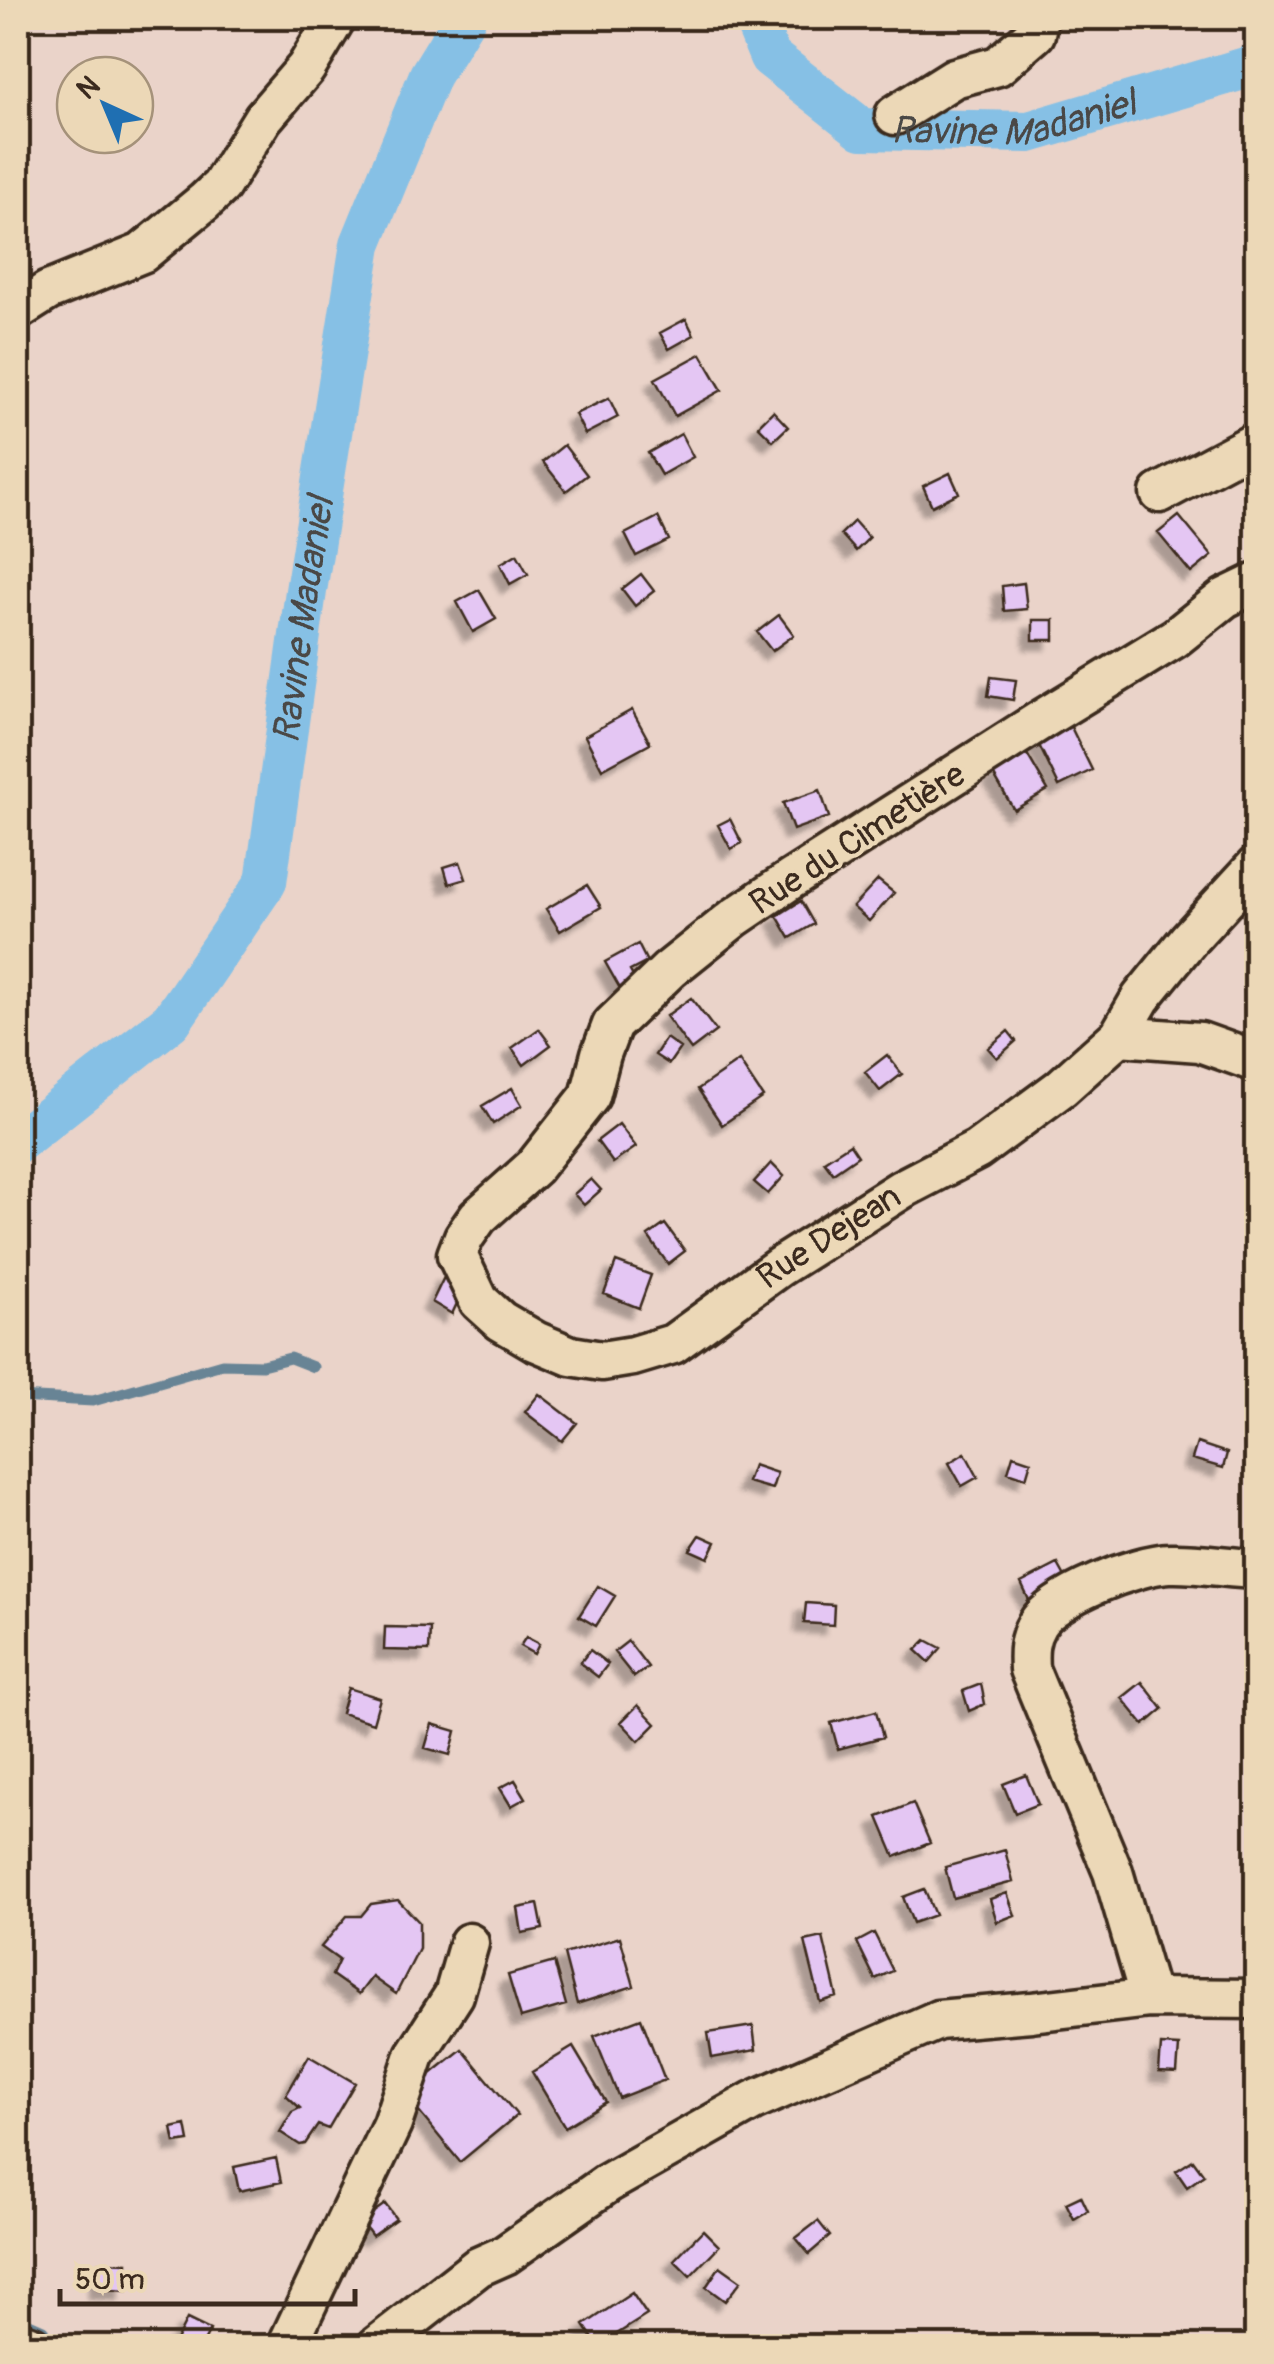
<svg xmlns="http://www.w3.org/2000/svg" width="1274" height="2364" font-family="Pangolin,sans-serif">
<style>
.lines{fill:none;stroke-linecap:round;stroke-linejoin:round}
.stream{stroke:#688495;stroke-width:11}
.canal{stroke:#86c0e5;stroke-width:42}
.building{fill:#e4c6f3;stroke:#3b2a1e;stroke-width:2.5;filter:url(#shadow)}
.street-casing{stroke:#3b2a1e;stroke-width:45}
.street{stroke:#ecd8b7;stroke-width:38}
.labels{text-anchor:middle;stroke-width:8;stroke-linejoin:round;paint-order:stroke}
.street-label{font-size:35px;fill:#3b2a1e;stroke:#ecd8b7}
.water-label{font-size:38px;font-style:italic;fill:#4a4846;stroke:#ecd8b7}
</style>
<defs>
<filter id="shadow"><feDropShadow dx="-9" dy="9" stdDeviation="2.5" flood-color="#0004"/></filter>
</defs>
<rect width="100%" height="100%" fill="#ead3c9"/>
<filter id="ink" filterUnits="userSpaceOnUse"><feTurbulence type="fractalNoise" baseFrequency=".01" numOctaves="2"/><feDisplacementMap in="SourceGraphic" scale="20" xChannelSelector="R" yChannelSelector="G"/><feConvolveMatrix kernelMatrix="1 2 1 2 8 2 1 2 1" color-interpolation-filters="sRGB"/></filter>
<g filter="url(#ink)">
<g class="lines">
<path class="stream" d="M18,1397l75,4 129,-37 40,1 28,-7 23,9
M18,2319l25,11"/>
<g class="canal">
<path id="s1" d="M754,18l16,39 92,72 167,3 227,-67"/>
<path id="s2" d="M18,1142l153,-121 95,-139 40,-291 55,-347 69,-169 35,-57"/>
</g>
</g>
<path class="building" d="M686,319l8,16 -25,14 -9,-16z
M701,354l21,36 -47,26 -20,-37z
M609,398l9,19 -33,17 -10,-20z
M773,411l15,16 -15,14 -15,-15z
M681,434l12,23 -32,18 -13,-22z
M564,445l23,30 -21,16 -23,-29z
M950,473l9,20 -27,13 -9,-20z
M1179,516l33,40 -21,17 -33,-40z
M658,517l11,23 -33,16 -11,-22z
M854,521l15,17 -13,13 -15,-17z
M517,554l11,20 -18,10 -10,-20z
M641,574l13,17 -19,15 -13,-17z
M1024,583l3,26 -23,2 -2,-25z
M479,590l17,29 -23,13 -16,-30z
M779,615l15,20 -22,16 -15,-19z
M1033,620h21v20h-21z
M991,677l25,3 -3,20 -25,-4z
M632,710l18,33 -48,26 -17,-33z
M1068,721l24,49 -33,16 -24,-49z
M1027,754l21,36 -34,20 -21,-36z
M820,790l9,27 -36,13 -10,-27z
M730,819l12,24 -11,6 -13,-24z
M460,862l6,17 -17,5 -5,-17z
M878,880l16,13 -25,28 -16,-14z
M587,885l14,22 -41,24 -14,-22z
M801,901l13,23 -24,14 -13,-22z
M638,944l9,18 -17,9 7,13 -15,8 -17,-30z
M691,998l25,33 -25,19 -25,-34z
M539,1029l12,16 -27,20 -12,-17z
M1008,1031l8,10 -19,17 -9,-10z
M666,1038l14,10 -11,16 -14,-9z
M887,1055l15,19 -22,17 -15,-19z
M739,1061l24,36 -41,28 -24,-36z
M512,1088l10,17 -29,19 -11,-18z
M619,1124l17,23 -23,16 -16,-22z
M850,1144l8,12 -25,17 -9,-12z
M771,1163l13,13 -16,18 -14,-12z
M591,1179l10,11 -17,15 -10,-11z
M665,1224l20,27 -17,13 -20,-28z
M616,1262l35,13 -12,33 -35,-14z
M446,1273l20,11 -14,30 -20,-12z
M539,1394l38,29 -15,18 -37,-29z
M1197,1443l30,10 -4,15 -31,-9z
M965,1453l13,24 -16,9 -13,-23z
M1013,1455l18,6 -5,17 -18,-6z
M753,1465l24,8 -5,16 -25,-7z
M700,1535l16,7 -8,16 -18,-8z
M1058,1564l10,18 -38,20 -9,-19z
M598,1586l17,10 -19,30 -17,-10z
M806,1603l28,2 -1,20 -29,-2z
M385,1627l45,1 -1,23 -45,-1z
M526,1637l13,7 -5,10 -14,-8z
M926,1640l15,8 -12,14 -13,-12z
M628,1641l20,26 -14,10 -20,-25z
M590,1650l18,14 -10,13 -18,-14z
M1142,1682l21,27 -19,16 -22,-27z
M981,1684l4,20 -16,7 -6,-20z
M348,1688l32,10 -7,25 -32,-10z
M638,1705l18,19 -17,17 -18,-19z
M876,1711l7,26 -45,12 -7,-26z
M432,1724l24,7 -6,24 -25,-7z
M1026,1775l12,29 -23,9 -12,-29z
M515,1780l11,18 -15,8 -11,-18z
M913,1803l17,40 -35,14 -17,-40z
M1005,1850l8,32 -60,16 -8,-31z
M924,1889l11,26 -22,8 -10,-26z
M1007,1893l8,22 -18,7 -7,-23z
M398,1900l21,22v27l-23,45 -24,-17 -13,17 -27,-19 7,-15 -18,-13 26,-31h14l10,-12z
M538,1904l5,25 -21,4 -4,-25z
M874,1933l19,38 -18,8 -18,-37z
M620,1937l14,49 -57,18 -13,-50z
M823,1937l14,60 -17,5 -15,-61z
M554,1962l12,43 -45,13 -13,-43z
M641,2018l24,62 -46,18 -25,-62z
M753,2026l3,24 -44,8 -4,-25z
M1161,2045l18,1 -2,27 -18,-1z
M573,2047l33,55 -41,25 -33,-55z
M462,2049l55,66 -57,47 -55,-67z
M309,2056l46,27 -27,46 -10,-4 -13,19 -5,1 -20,-13 12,-20 8,-4 -14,-13z
M186,2125l3,16 -14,2 -3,-15z
M276,2158l5,24 -42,9 -5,-24z
M1193,2160l11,15 -17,12 -11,-16z
M1081,2196l7,15 -14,8 -8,-16z
M385,2204l11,15 -24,17 -11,-15z
M818,2221l12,15 -21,18 -13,-16z
M703,2230l16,16 -29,30 -16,-16z
M99,2262l28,1 -1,28 -28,-2z
M720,2266l21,15 -16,20 -19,-14z
M632,2293l15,22 -49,31 -14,-21z
M187,2319l23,11 -8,16h-13l-13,-5z"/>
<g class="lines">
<g class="street-casing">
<g id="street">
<path d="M895,115l59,-37 44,-12 37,-32 3,-16"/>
<path d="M18,310l30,-19 94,-38 62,-51 17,-16 42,-68 43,-50 30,-50"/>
<path d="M1160,493l96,-51"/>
<path id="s3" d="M1256,583l-31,15 -50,40 -134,82 -251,160 -56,38 -65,52 -57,55 -11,29 -11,42 -56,71 -56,50 -14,20 -7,18 22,46 22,20 34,20 36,15 31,5 31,-5 40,-12 106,-77 123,-78 75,-39 84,-62 58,-52 22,-38 48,-59 67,-73"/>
<path d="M1119,1036l81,6 56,20"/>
<path d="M1150,1998l-37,-126 -84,-203c-1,-17 -1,-30 8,-45 17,-28 100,-60 133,-61 28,-1 58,5 86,6"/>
<path d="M18,2341l14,5"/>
<path d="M287,2346l105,-222 23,-69 39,-60 15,-52"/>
<path d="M377,2346l101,-79 27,-12 103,-72 145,-82 185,-81 93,-8 119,-14 106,1"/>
</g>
</g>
<use href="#street" class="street"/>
</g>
</g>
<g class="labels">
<g class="street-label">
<text transform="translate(857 838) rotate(-33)" y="12">Rue du Cimetière</text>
<text dy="12" stroke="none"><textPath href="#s3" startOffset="1520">Rue Dejean</textPath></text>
</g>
<g class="water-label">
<text dy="13" stroke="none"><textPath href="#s1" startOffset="312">Ravine Madaniel</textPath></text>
<text dy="13" stroke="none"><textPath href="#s2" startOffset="628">Ravine Madaniel</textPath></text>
</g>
</g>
<rect width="1274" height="2364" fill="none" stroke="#ecd8b7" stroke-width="60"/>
<rect x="30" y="30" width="1214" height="2304" fill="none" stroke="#3b2a1e" stroke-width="4" filter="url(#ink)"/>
<g transform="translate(105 105) rotate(316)"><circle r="48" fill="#ecd8b7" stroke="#a5927a" stroke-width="2.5"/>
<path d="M0-8L18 38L0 25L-18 38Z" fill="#1f6fb2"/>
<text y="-15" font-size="28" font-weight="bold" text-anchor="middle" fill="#3b2a1e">N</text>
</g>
<path d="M60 2289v15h295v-15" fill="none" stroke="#3b2a1e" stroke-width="5"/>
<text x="75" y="2289" font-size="30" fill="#3b2a1e" stroke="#ecd8b7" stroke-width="8" paint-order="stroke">50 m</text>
</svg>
